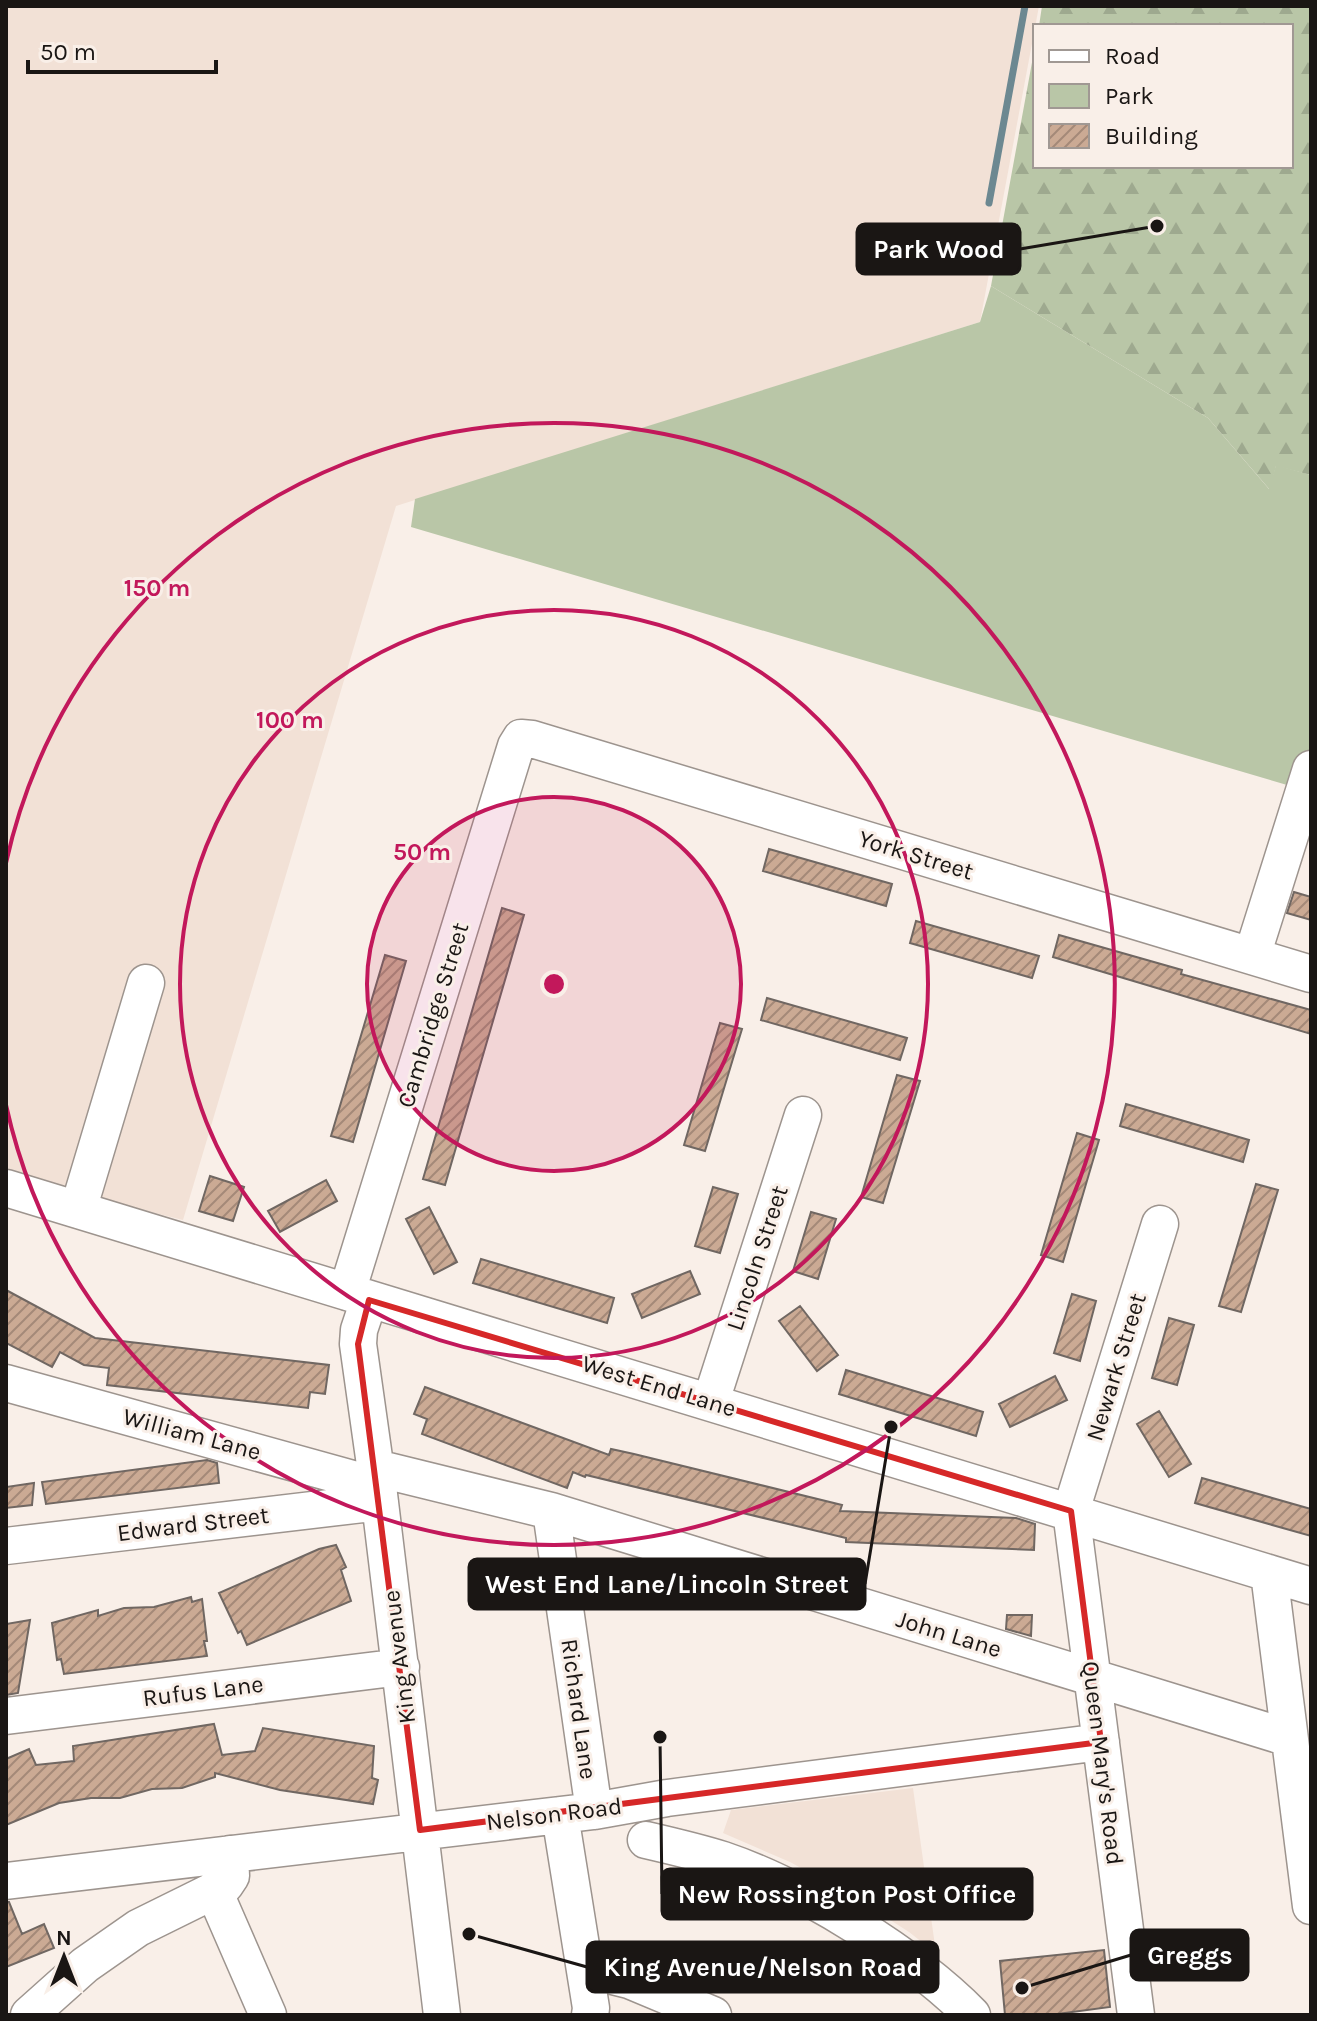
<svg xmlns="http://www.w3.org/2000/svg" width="1317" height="2021" font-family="Karla,sans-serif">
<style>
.built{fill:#f2e1d6}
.green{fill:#b9c6a7}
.forest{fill:url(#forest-firs)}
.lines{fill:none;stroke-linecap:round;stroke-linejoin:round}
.stream{stroke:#6c8891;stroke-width:7}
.building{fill:url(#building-hatch);stroke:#706762;stroke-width:2}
.minor-casing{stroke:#9d948e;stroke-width:39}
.minor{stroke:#fff;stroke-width:36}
.marked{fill:none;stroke:#d62828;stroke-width:6;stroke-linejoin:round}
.ring{fill:none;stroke:#c2185b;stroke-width:4}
.labels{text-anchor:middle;stroke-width:6;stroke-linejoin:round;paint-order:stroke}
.street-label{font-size:24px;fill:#1a1614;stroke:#f9efe8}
.centre{fill:#c2185b;stroke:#f9efe8;stroke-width:4}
.ring-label{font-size:24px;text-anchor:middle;font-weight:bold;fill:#c2185b;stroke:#f9efe8;stroke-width:6;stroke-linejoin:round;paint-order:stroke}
.leader{fill:none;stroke:#1a1614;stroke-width:3}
.callout-dot{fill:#1a1614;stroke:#f9efe8;stroke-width:3}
.callout{fill:#1a1614;stroke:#1a1614;stroke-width:3}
.callout-label{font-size:26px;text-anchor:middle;font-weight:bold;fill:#fff}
</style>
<defs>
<pattern id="forest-firs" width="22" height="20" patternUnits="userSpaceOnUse" patternTransform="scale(2)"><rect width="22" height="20" fill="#b9c6a7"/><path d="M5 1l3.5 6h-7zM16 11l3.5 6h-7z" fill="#9ea98f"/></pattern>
<pattern id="building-hatch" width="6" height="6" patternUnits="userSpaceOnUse" patternTransform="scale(2)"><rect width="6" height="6" fill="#cbaa94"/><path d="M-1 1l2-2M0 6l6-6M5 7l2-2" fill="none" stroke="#a48978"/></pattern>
</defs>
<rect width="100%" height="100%" fill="#f9efe8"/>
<path class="built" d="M6,6h1033l-59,316 -584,184 -213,714 -177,-44z
M913,1788l23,165 -27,-21 -58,-37 -61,-33 -67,-29 8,-23z"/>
<path class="green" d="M991,286l217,132 61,71 7,-24 35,10v317l-900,-265 4,-28 565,-177z"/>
<path class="forest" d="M1042,6h269v469l-35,-9 -6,24 -62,-72 -217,-132 44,-240v120h256v-140h-252z"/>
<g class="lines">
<path class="stream" d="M989,203l36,-197"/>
</g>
<path class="building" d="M769,849l123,35 -6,22 -123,-35z
M1294,892l17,5v23l-24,-7z
M502,908l22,7 -79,270 -22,-6z
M916,921l123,35 -7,22 -122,-35z
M1059,935l123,35 -1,4 130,36v24l-258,-77z
M385,955l21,6 -53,181 -22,-6z
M767,998l140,40 -7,22 -139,-40z
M720,1023l22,6 -37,122 -21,-6z
M897,1075l23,6 -37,122 -22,-6z
M1126,1104l123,36 -6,22 -123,-36z
M1077,1133l22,7 -36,122 -22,-7z
M210,1176l34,11 -11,34 -34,-10z
M326,1180l11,21 -57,31 -12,-21z
M1256,1184l22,6 -37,122 -22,-6z
M713,1187l25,7 -18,59 -25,-7z
M429,1207l28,55 -23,12 -28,-55z
M811,1212l25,7 -18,60 -25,-8z
M481,1259l133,39 -7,25 -134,-40z
M690,1271l10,23 -58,24 -10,-24z
M6,1290l89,48 234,27 -4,29 -15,-2 -2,16 -201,-23 2,-17 -25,-3 -24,-13 -8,15 -46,-24z
M1072,1294l24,7 -16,60 -26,-8z
M800,1306l38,49 -21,16 -38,-50z
M1169,1318l25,7 -17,60 -25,-7z
M846,1370l137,42 -7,24 -137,-42z
M1055,1376l12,24 -57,27 -11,-23z
M425,1387l184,68 2,-6 23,5 208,51 -2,6 176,7 19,6 -1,26 -188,-8v-4l-260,-63 -1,2 -12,-5 -6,16 -145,-54 5,-15 -13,-5z
M1159,1411l32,53 -22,13 -32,-53z
M207,1460l10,3 2,20 -173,21 -4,-22z
M1202,1478l109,31v27l-116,-33z
M34,1483l-2,22 -26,3v-21z
M336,1545l10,22 -5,3 10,31 -104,44 -6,-14 -3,2 -19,-40 100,-44z
M191,1597l1,5 10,-3 5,42h-3l3,15 -143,18 -3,-15 -4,1 -5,-37 46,-13v6l26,-8 30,-1z
M1007,1615h25l-1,21 -25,-7z
M30,1620l-12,73 -12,2v-71z
M214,1724l8,31 33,-4 8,-23 111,18 -2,32 6,2 -5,24 -93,-14 -65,-17v4l-33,11 -30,1 -32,9h-29l-32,5 -53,22v-66l23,-10 7,16 38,-4 -1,-15z
M6,1902h3l13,32 22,-10 10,24 -48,19z
M1104,1950l6,57 -60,8h-45l-5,-54z"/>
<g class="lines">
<g class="minor-casing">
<path id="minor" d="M1252,956l59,-187
M6,1188l1305,398
M78,1210l68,-227
M347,1292l169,-546 5,-8 11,1 779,235
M369,1300l-10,30 -1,14 20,142 64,529
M6,1383l372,103
M711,1401l92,-286
M376,1468l175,43 738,227
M551,1511l43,300
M6,1546l374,-44
M1269,1573l42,333
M6,1716l395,-49
M560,1815l31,193 -1,7
M646,1840c26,6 52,12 77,20 80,27 190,95 249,155
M6,1881l588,-70 73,-13 434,-56
M214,1891l54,124
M585,1969l44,11 84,35
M29,2015l56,-50 53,-37 87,-43 6,-9 -1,-22
M1136,2015l-65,-504 89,-287"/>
</g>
<use href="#minor" class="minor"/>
</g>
<path class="marked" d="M369,1300l702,211 30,231 -681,88 -62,-486z"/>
<circle cx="554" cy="984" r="187" fill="#c2185b" fill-opacity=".12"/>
<g class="ring">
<circle cx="554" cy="984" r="187"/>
<circle cx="554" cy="984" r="374"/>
<path d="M6 863A561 561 0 1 1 6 1105"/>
</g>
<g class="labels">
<g class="street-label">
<text transform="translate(916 855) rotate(17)" y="8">York Street</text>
<text transform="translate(433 1015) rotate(-73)" y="8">Cambridge Street</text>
<text transform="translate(757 1258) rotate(-72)" y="8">Lincoln Street</text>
<text transform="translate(1116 1367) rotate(-73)" y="8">Newark Street</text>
<text transform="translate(659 1386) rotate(17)" y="8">West End Lane</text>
<text transform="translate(192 1434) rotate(15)" y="8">William Lane</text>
<text transform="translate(193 1524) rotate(-7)" y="8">Edward Street</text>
<text transform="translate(949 1634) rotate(17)" y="8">John Lane</text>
<text transform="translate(399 1657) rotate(-97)" y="8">King Avenue</text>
<text transform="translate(203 1691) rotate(-7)" y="8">Rufus Lane</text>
<text transform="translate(579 1709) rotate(82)" y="8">Richard Lane</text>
<text transform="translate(1103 1763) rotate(83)" y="8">Queen Mary's Road</text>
<text transform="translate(554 1814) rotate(-7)" y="8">Nelson Road</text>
</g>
</g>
<circle cx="554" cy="984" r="12" class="centre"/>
<g class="ring-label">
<text x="157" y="596">150 m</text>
<text x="290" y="728">100 m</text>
<text x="422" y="860">50 m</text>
</g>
<path class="leader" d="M1157 226L1020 249M891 1427L865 1584M660 1737L662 1894M1022 1988L1131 1955M469 1934L587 1967"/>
<g class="callout-dot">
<circle cx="1157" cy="226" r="8"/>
<circle cx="891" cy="1427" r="8"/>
<circle cx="660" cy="1737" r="8"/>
<circle cx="1022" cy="1988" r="8"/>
<circle cx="469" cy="1934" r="8"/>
</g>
<g class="callout">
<rect x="857" y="224" width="163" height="50" rx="8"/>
<rect x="469" y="1559" width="396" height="50" rx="8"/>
<rect x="662" y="1869" width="370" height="50" rx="8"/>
<rect x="1131" y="1930" width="117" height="50" rx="8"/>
<rect x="587" y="1942" width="351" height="50" rx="8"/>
</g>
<g class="callout-label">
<text x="939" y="258">Park Wood</text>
<text x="667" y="1593">West End Lane/Lincoln Street</text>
<text x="847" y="1903">New Rossington Post Office</text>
<text x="1190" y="1964">Greggs</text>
<text x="763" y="1976">King Avenue/Nelson Road</text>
</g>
<rect width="1317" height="2021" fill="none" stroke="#1a1614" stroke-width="16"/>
<rect x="1033" y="24" width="260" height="144" fill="#f9efe8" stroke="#a09893" stroke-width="2"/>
<rect x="1049" y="50" width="40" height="12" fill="#ffffff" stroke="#a09893" stroke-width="2"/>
<text x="1105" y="64" font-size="24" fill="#1a1614">Road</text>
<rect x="1049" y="84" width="40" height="24" fill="#b9c6a7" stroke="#a09893" stroke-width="2"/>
<text x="1105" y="104" font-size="24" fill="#1a1614">Park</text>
<rect x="1049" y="124" width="40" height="24" fill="url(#building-hatch)" stroke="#a09893" stroke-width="2"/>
<text x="1105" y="144" font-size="24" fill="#1a1614">Building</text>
<g transform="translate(64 1957)" stroke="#f9efe8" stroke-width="6" paint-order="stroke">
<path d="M0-6L14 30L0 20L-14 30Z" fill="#1a1614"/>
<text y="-12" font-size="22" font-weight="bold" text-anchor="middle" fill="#1a1614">N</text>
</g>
<path d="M28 60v12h188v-12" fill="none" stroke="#1a1614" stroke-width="4"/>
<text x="40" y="60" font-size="24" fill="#1a1614" stroke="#f9efe8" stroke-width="6" paint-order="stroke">50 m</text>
</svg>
